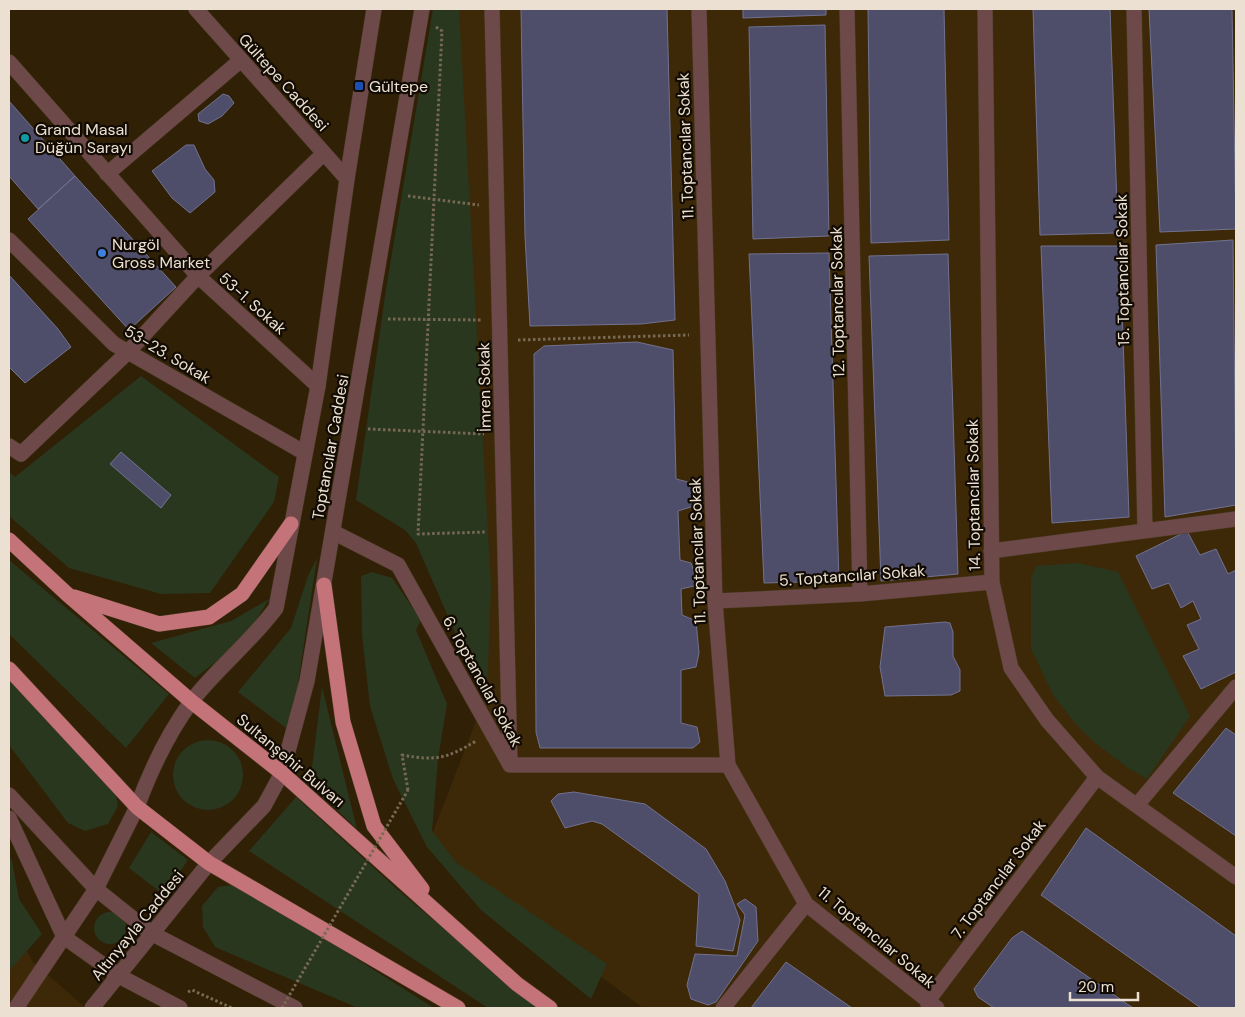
<svg xmlns="http://www.w3.org/2000/svg" width="1245" height="1017" font-family="'DM Sans',sans-serif">
<style>
.built{fill:#3d2907}
.green{fill:#29371e}
.building{fill:#4e4d6a;stroke:#727290}
.lines{fill:none;stroke-linecap:round;stroke-linejoin:round}
.minor-casing{stroke:#4a3b22;stroke-width:16}
.tertiary-casing{stroke:#4a3b22;stroke-width:16}
.trunk-casing{stroke:#4a3b22;stroke-width:16}
.path{stroke:#776953;stroke-width:3;stroke-dasharray:2.5 2.5;stroke-linecap:butt}
.minor{stroke:#6d494a;stroke-width:15}
.tertiary{stroke:#6d494a;stroke-width:15}
.trunk{stroke:#c47378;stroke-width:15}
.path-bridge{stroke:#776953;stroke-width:3;stroke-dasharray:2.5 2.5;stroke-linecap:butt}
.transit-dot{fill:#1a4fb4;stroke:#120b03;stroke-width:2}
.culture-dot{fill:#0f9aa8;stroke:#120b03;stroke-width:2}
.shop-dot{fill:#3f7fe0;stroke:#120b03;stroke-width:2}
.labels{text-anchor:middle;stroke-width:4.5;stroke-linejoin:round;paint-order:stroke}
.street-label{font-size:16px;fill:#ebe0d1;stroke:#120b03}
.poi-label{font-size:16px;fill:#ebe0d1;stroke:#120b03;text-anchor:start}
</style>
<rect width="100%" height="100%" fill="#302006"/>
<path class="built" d="M458,9h778v999h-593l-216,-161 60,-154z
M9,918l24,44 53,46h-77z"/>
<path class="green" d="M433,9h26l32,577 -4,107 -10,-10 -61,-140 -11,-13 -49,-30 30,-211z
M141,376l138,101 -5,25 -64,91 -49,1 -92,-26 -60,-52v-44l6,5z
M317,558l-22,145 -9,25 -48,-36 53,-64 17,-52z
M9,560l160,134 -43,54 -117,-114z
M1078,563l40,9 72,144 -43,63 -19,-11 -33,-25 -21,-21 -21,-27 -22,-47v-69l5,-13z
M372,572l20,6 29,42 -5,10 31,74 -9,55 -6,72 25,32 150,101 -16,35 -110,-89 -54,-63 -34,-68 -23,-73 -8,-71 -1,-59z
M269,599l-17,28 -16,19 -41,32 -44,-35 80,-22z
M9,678l106,111 3,17 -10,18 -23,7 -17,-8 -59,-78z
M322,687l35,142 -47,-45z
M173 775a35 35 0 1 1 70 0a35 35 0 1 1-70 0Z
M296,797l102,93 139,118h-49l-239,-157z
M151,832l37,28 -24,35 -35,-27z
M9,857l3,4 7,38 23,35 -33,37z
M238,884l196,124h-76l-143,-61 -12,-20 -1,-21 16,-19z
M94 928a16 16 0 1 1 32 0a16 16 0 1 1-32 0Z"/>
<path class="building" d="M521,9h146l8,311 -34,4 -111,2 -5,-90z
M743,9h83v6l-83,3z
M868,9h76l5,231 -78,3z
M1033,9h77l8,224 -78,2z
M1149,9h83l4,220 -76,3z
M825,25l4,211 -76,3 -4,-212z
M223,94l6,2 5,7 -12,13 -14,8 -9,-3 -1,-7z
M9,101l66,75 -37,33 -29,-33z
M186,145h8l11,24 9,11 1,12 -25,21 -18,-15 -20,-27z
M75,176l101,111 -47,43 -101,-111z
M1233,240l3,265 -71,12 -9,-272z
M1041,246h79l9,271 -77,6z
M829,253l10,328 -75,2 -15,-329z
M948,254l10,320 -77,7 -12,-325z
M9,275l49,54 13,18 -46,36 -16,-16z
M637,342l36,8 3,129 16,4 4,6 -2,17 -16,5 2,49 11,3 5,14 -2,9 -13,3 1,26 14,6 3,32 -3,14 -15,3v53l16,4 3,15 -7,6h-153l-4,-16 -2,-378 10,-8z
M121,452l50,43 -10,13 -51,-44z
M1187,531l13,24 16,-6 12,25 8,-4v102l-35,17 -18,-33 16,-7 -12,-24 14,-6 -8,-18 -12,7 -12,-25 -17,6 -16,-33z
M945,622l5,1 3,9v24l7,14v21l-9,4 -66,1 -5,-29 5,-40z
M1226,728l10,7v101l-63,-43z
M574,792l71,12 61,45 19,32 15,39 -7,31 -37,-5 3,-52 -97,-70 -10,-3 -27,7 -14,-27 7,-7z
M1086,828l150,108v72h-35l-160,-113z
M745,899l11,8 2,34 -42,61 -8,3 -17,-6 -4,-14 8,-31 42,2 8,-41 -8,-11z
M1022,931l111,77h-139l-16,-11 -4,-8 38,-51z
M786,962l66,46h-101z"/>
<g class="lines">
<g class="minor-casing">
<path id="minor" d="M196,9l151,170
M492,9l18,756
M699,9l16,592 13,164 78,139 131,104
M847,9l13,585
M985,9l7,573 19,86 36,52 50,57 139,100
M1134,9l11,522
M9,62l189,214 120,110
M107,174l134,-114
M9,240l105,104 191,109
M9,446l12,8 107,-102 70,-76 126,-123
M333,532l65,33 112,200h218
M991,551l245,-32
M715,601l145,-7 132,-12
M9,795l87,94 55,44 144,75
M1137,805l99,-118
M9,818l55,119 55,39 61,32
M927,1002l170,-225
M16,1008l80,-119 41,-82
M92,1008l117,-145
M723,1008l83,-104"/>
</g>
<g class="tertiary-casing">
<path id="tertiary" d="M137,807c14,-38 30,-72 54,-105 25,-33 60,-60 85,-94l42,-222 29,-207 27,-170
M209,863l55,-57 18,-33 25,-92 115,-672"/>
</g>
<g class="trunk-casing">
<path id="trunk" d="M9,540l58,54 125,108 90,71 235,211 33,24
M324,585l19,137 31,104 48,63
M74,597l85,27 50,-7 33,-23 49,-70
M9,669l128,138 72,56 249,145"/>
</g>
<path class="path" d="M436,27l6,4 -24,503 68,-2
M408,196l71,9
M388,319l93,1
M518,340l171,-5
M368,429l116,5
M408,790l-6,-35c34,6 44,4 74,-14
M188,992l4,-2 40,18"/>
<use href="#minor" class="minor"/>
<use href="#tertiary" class="tertiary"/>
<use href="#trunk" class="trunk"/>
<path class="path-bridge" d="M282,1008l126,-218"/>
</g>
<rect class="transit-dot" x="354" y="81" width="10" height="10" rx="2.5"/>
<circle class="culture-dot" cx="25" cy="138" r="5"/>
<circle class="shop-dot" cx="102" cy="253" r="5"/>
<g class="labels">
<g class="street-label">
<text transform="translate(284 82) rotate(48)" y="6">Gültepe Caddesi</text>
<text transform="translate(685 146) rotate(-92)" y="6">11. Toptancılar Sokak</text>
<text transform="translate(1122 270) rotate(-91)" y="6">15. Toptancılar Sokak</text>
<text transform="translate(837 302) rotate(-91)" y="6">12. Toptancılar Sokak</text>
<text transform="translate(253 303) rotate(42)" y="6">53-1. Sokak</text>
<text transform="translate(168 354) rotate(31)" y="6">53-23. Sokak</text>
<text transform="translate(484 387) rotate(-91)" y="6">İmren Sokak</text>
<text transform="translate(330 447) rotate(-80)" y="6">Toptancılar Caddesi</text>
<text transform="translate(973 495) rotate(-91)" y="6">14. Toptancılar Sokak</text>
<text transform="translate(697 551) rotate(-92)" y="6">11. Toptancılar Sokak</text>
<text transform="translate(852 575) rotate(-4)" y="6">5. Toptancılar Sokak</text>
<text transform="translate(483 681) rotate(61)" y="6">6. Toptancılar Sokak</text>
<text transform="translate(291 760) rotate(40)" y="6">Sultanşehir Bulvarı</text>
<text transform="translate(998 879) rotate(-53)" y="6">7. Toptancılar Sokak</text>
<text transform="translate(137 925) rotate(-51)" y="6">Altınyayla Caddesi</text>
<text transform="translate(877 937) rotate(40)" y="6">11. Toptancılar Sokak</text>
</g>
<g class="poi-label">
<text x="369" y="92">Gültepe</text>
<text x="35" y="135">Grand Masal<tspan x="35" dy="18">Düğün Sarayı</tspan></text>
<text x="112" y="250">Nurgöl<tspan x="112" dy="18">Gross Market</tspan></text>
</g>
</g>
<rect width="1245" height="1017" fill="none" stroke="#ebe0d1" stroke-width="20"/>
<path d="M1070 992v8h68v-8" fill="none" stroke="#ebe0d1" stroke-width="2.5"/>
<text x="1078" y="992" font-size="15" fill="#ebe0d1" stroke="#120b03" stroke-width="4" paint-order="stroke">20 m</text>
</svg>
